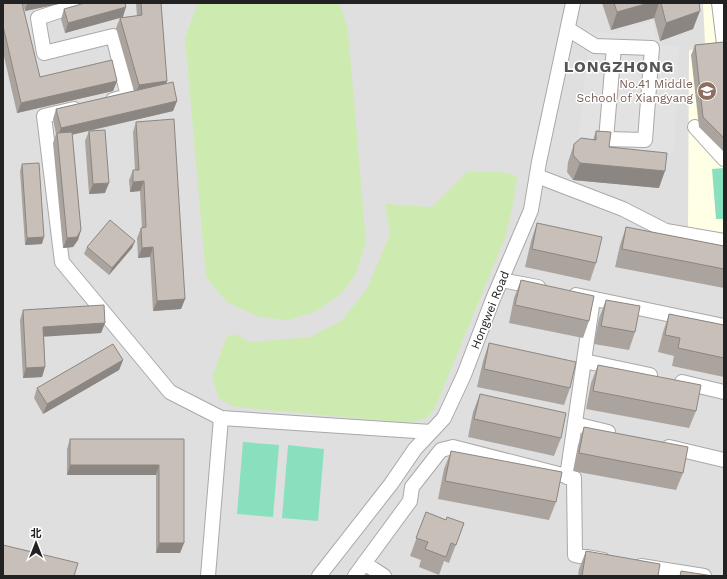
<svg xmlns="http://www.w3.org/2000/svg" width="727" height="579" font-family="'Work Sans','Noto Sans SC',sans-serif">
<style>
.residential{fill:#e0dfdf}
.education{fill:#ffffe5}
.grass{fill:#cdebb0}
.pitch{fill:#88e0be}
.parking{fill:#e2e2e2}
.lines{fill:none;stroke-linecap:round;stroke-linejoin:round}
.minor-casing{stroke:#a9a9a9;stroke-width:16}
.minor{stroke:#fff;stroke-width:14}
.wall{fill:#aba49e}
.shaded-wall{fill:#8b8681}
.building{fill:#c7bfb8;stroke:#8b8681}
.labels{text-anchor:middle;stroke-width:3;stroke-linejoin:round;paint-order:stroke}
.education-label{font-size:12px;fill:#785e54;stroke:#fff;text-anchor:end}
.street-label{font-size:12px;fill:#222;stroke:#fff}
.district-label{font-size:16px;font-weight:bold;letter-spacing:1px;fill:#555;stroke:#fff}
</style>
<rect width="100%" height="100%" fill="#f2efe9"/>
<path class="residential" d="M3,3h721v573h-721z"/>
<path class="education" d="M703,3h21v232l-36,-7 1,-177 16,-8z"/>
<path class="grass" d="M198,3h140l3,4 7,23 18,212 -10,32 -14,19 -27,19 -27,8 -29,-3 -32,-15 -21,-25 -21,-239z
M467,172h36l14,4 -3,24 -9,38 -71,172 -8,8 -17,5 -173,-16 -17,-8 -7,-22 15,-41 8,-2 15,8 60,-5 32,-17 25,-31 23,-55 -5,-30 47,3z"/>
<path class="pitch" d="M724,168v51h-8l-4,-50z
M243,442l36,3 -6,72 -36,-3z
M288,445l36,4 -6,72 -36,-3z"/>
<path class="parking" d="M653,21l4,23 22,2 -5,108 -96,-10 12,-113 21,3z"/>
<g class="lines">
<g class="minor-casing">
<path id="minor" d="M83,3l-45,15 6,35 69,-17 15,60 -15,4
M719,3l5,41
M568,29l27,17 57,2 -7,92 -39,-1 8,-92
M74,109l-30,7 18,146 108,130 51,26
M695,127l29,32
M537,176l86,33 43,22 58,10
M501,280l37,7
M576,295l148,31
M584,361l66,14
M682,382l42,10
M575,424l33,8
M669,447l55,13
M567,477l26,-178
M364,563l20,13
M641,566l63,10
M208,576l13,-158 210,14
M319,576l72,-92 24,-35 29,-31 20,-43 29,-76 38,-89 8,-48 34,-159
M355,576l55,-75 2,-14 29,-37 12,-3 121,31 1,77 28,5"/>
</g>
<use href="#minor" class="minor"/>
</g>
<path class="wall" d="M3,3l37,74 77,4 -4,10 -96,22 -14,-61z
M22,3h41l-38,8z
M136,3h25l6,78 -1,3 11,17 -4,10 -101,24 9,95 -3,10 -5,7 -10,1 -10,-105 3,-9 -3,-15 3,-10 78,-18 -18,-63 4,-10 17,-2z
M602,3h97l-6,26 -33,12 -6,-23 -43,12z
M64,9l59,8 -58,16 -4,-14z
M724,42v110l-25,-25 -8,-72 4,-10z
M136,122l49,177 -4,10 -28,2 -3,-54 -12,1 -1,-20 4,-10h1l-2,-37 -10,1 -1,-12 4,-10h2l-2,-38z
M89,131l16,62 -16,1 -4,-53z
M596,131l13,16 50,41 -86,-8 -6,-8 1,-10 6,-18 19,-4z
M22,164l20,80 -17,1 -5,-74z
M537,223l59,40 -6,18 -65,-14 6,-26z
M626,227l98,19v42l-109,-21 5,-22z
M135,241l-3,7 -23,27 -25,-21 3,-7z
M521,280l68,41 -6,17 -74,-15 5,-25z
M606,300l29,32 -6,18 -35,-6 5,-26z
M23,310l82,13 -4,10 -57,3 1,31 -3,10 -19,1 -3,-58z
M669,314l55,11v52l-52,-11 2,-10 -16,-4 5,-20z
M489,343l81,45 -6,17 -87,-18 6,-26z
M123,360l-4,10 -76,44 -9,-16 3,-10z
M598,365l98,46 -7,17 -103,-19 5,-26z
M480,394l81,44 -7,18 -86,-19 5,-25z
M584,427l99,46 -7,17 -103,-19 5,-26z
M70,439h114v104l-4,10h-24v-78h-89v-26z
M451,451l105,51 -7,18 -111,-21 6,-30z
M426,512l20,8 18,3 -15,40 -5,-2 -5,14 -20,-8 2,-7 -11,-4z
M586,551l72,25h-80l1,-7z"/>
<path class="shaded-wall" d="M32,3h31l-38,8 2,-7z
M649,3h10l-5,15 -43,12 6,-18z
M126,7l-3,10 -58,16 3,-10z
M700,11l-7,18 -33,12 6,-18z
M117,81l-4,10 -96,22 4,-10z
M167,81l-4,10 -28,4 4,-10z
M177,101l-4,10 -116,27 4,-10z
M580,163l85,8 -6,17 -86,-8z
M144,181l-4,10 -10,1 3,-10z
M109,183l-4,10 -16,1 4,-10z
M81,230l-3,10 -5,7 -10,1 4,-10z
M44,237l-2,7 -17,1 2,-7z
M135,241l-3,7 -23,27 3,-7z
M153,247l-3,10 -12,1 4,-10z
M185,299l-4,10 -28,2 4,-10z
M105,323l-4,10 -62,4 4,-10z
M123,360l-4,10 -76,44 4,-10z
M45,367l-3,10 -19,1 3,-10z
M70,465h89l-3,10h-89z
M159,543h25l-4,10h-24z"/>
<path class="building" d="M3,3h19l18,74 72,-17 5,21 -96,22 -18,-77z
M85,3h40l1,4 -58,16 -4,-14z
M141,3h20l6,78 -28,4 -19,-67 22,-3z
M614,3h35l-32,9z
M661,3h38l1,8 -34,12z
M724,42v96l-21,-21 -8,-72z
M173,82l4,19 -116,27 -5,-19z
M174,119l11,180 -28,2 -4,-54 -11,1 -1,-20 5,-1 -2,-46 -11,1v-12h6l-3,-48z
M105,130l4,53 -16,1 -4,-53z
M596,131l15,1 -2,15 58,6 -2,18 -85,-8 -7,-8 1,-11 7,-6 15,2z
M72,132l9,98 -4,7 -10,1 -10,-105z
M39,163l5,74 -17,1 -5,-74z
M110,220l25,21 -23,27 -25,-21z
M537,223l65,14 -6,26 -64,-14z
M626,227l98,19v23l-102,-20z
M521,280l73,16 -5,25 -74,-16z
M606,300l34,6 -5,26 -34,-6z
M104,305l1,18 -62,4 2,40 -19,1 -3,-58z
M669,314l55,11v33l-46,-10 2,-10 -15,-3z
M489,343l87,19 -6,26 -86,-19z
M113,344l10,16 -76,44 -10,-16z
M598,365l103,20 -5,26 -103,-20z
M480,394l86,19 -5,25 -87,-19z
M584,427l104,20 -5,26 -104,-20z
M70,439h114v104h-25v-78h-89z
M451,451l111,21 -6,30 -111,-21z
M426,512l20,8 1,-3 17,6 -8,22 -5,-2 -5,14 -21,-8 3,-7 -12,-4z
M3,545l75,18 -4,13h-71z
M586,551l74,13 -2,12h-76z
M681,571l32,5h-33z"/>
<defs>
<g id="school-disc" transform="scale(1)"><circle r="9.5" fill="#8d6e63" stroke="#fff"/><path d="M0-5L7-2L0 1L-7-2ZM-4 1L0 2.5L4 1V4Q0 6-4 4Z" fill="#fff"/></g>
</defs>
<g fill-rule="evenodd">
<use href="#school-disc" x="707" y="91"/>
</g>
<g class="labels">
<g class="education-label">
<text x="693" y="88">No.41 Middle<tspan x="693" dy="14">School of Xiangyang</tspan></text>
</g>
<g class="street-label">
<text transform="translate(490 310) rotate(-68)" y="4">Hongwei Road</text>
</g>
<g class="district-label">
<text x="619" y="72">LONGZHONG</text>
</g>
</g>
<rect width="727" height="579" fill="none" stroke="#222222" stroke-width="8"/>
<g transform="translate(36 543)" stroke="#ffffff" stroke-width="3" paint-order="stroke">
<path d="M0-3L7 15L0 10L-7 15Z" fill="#222222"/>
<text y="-6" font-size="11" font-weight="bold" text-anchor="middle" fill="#222222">北</text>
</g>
</svg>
